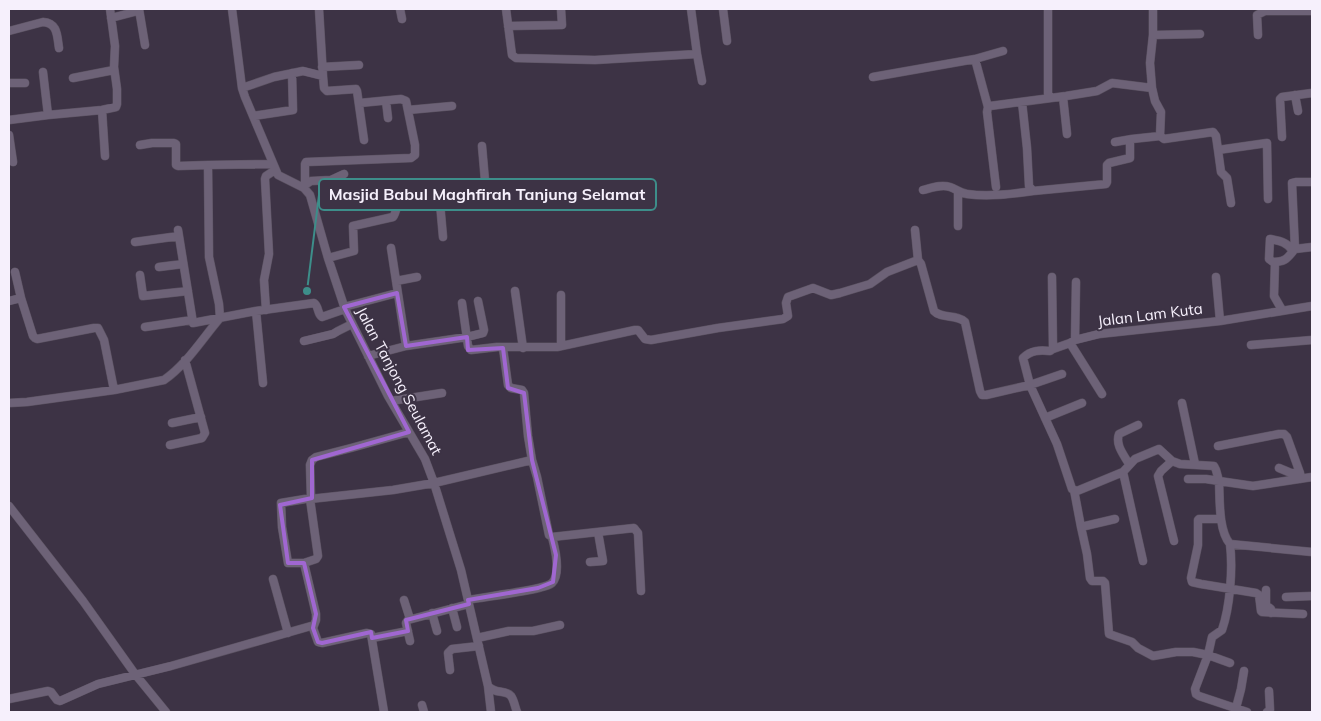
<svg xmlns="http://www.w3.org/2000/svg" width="1321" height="721" font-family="Mulish,sans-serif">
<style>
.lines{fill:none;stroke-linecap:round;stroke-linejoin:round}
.minor-casing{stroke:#5b5261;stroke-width:9}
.minor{stroke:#6d6277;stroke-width:8}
.marked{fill:none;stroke:#a067d1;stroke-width:4;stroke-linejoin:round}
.labels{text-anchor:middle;stroke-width:4;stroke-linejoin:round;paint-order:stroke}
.street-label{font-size:15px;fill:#f6f0fc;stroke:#3d3345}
.leader{fill:none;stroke:#3d8e8a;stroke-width:2}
.callout-dot{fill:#3d8e8a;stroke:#3d3345;stroke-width:2}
.callout{fill:#3d3345;stroke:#3d8e8a;stroke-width:2}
.callout-label{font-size:16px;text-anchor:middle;font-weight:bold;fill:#f6f0fc}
</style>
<rect width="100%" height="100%" fill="#3d3345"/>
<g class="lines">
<g class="minor-casing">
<path id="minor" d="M232,9l10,79 3,9 33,78 26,13 6,7 18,63 17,51 43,87 37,63 9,24 27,87 27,116c8,9 17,3 23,10 3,4 4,11 6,16
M400,9l2,10
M506,9l6,46 4,3 79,2 102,-6
M691,9l6,45 5,27
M723,9l4,32
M1048,9v85l3,4 15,-2 31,-5 15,-8 40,5
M1264,9l1,2h47
M111,18l23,-6 5,-3 6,36
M508,26l54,-1 -1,-16
M9,31l34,-9c15,1 14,14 16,26
M1153,35l47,-1
M1258,35l-1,-20 8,-4
M975,59l28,-8
M322,67l37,-2
M43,72l5,43
M323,76l1,12 3,3 29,-2 1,2 7,49
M873,77l102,-18 13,48
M73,78l41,-8
M9,83h16
M242,88l32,-11 29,-6 20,5 -4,-67
M1295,95l3,16
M1063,97l4,37
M386,101l2,17
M1022,102l5,46 2,38 4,5 73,-7 1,-2v-17l2,-2 21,-5v-16l2,-3 28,-3 1,-24 -6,-11 -3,-13 -2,-25 3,-28v-26
M102,110l3,46
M408,110l44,-4
M253,116l40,-6 -1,-37
M9,120l39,-5 54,-5 14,-3 1,-3v-15l-3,-22 1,-21 -5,-37
M9,135l4,27
M1160,136l4,3 49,-7 3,4 2,14
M1282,137l-2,-38 2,-2 30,-4
M1115,142l17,-3
M140,145l12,-2h22l2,1v21l2,1 30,-1 65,-1
M482,146l4,46
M305,185l6,-4 20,-1 13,-6
M996,187l-9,-75 1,-5 2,-1 61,-8
M304,188l1,-3v-21l1,-2 105,-4 4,-3v-10l-9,-44 -5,-2 -41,4
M923,190c8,-2 18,-6 27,-3 6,2 10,6 17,7 22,3 44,0 66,-3
M439,192l4,45
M958,192v34
M1231,203l-4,-25 -6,-6 -3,-22 49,-7 1,56
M178,230l15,93 63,-12 58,-8c5,3 3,11 8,14l23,-8
M915,230l3,30 3,4 13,47c7,8 23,3 31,11l15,69 2,4h4l44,-10 32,-11
M135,242l44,-6
M391,248l15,98
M1295,249l-3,-66 4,-1h16
M1293,251c-6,-9 -13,-10 -23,-12l-1,20 4,3c13,0 14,-4 22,-13l17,-2
M328,258l26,-7 -1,-25 40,-9c4,-5 3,-13 7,-18 7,-9 74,-7 88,-7 15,-1 31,-3 46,-4h4l2,6
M1275,262l-1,34 8,14
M159,267l24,-3
M15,272l6,26
M140,275l3,21 45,-5
M1052,277l1,72
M1216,277l4,44
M396,281l21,-4
M515,291l8,57
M561,295v51
M9,301l12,-3 12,38 2,2 2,1 57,-11h4l6,12 10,50
M462,303l6,43 3,4 26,-3h60l78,-17h3l7,9 6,1 67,-12 65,-9 5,-3 -2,-13 2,-6 25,-9 18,7 9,-2 30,-9 17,-12 31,-12
M1312,306l-92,15 -121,13 -24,6 -5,3 -17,6 -3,2c-10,-1 -19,-1 -27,7l7,27 27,59 15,45 5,2 46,-19 12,-13 24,-10 13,12 8,3 34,2 2,4 3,11 34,5 59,-9
M344,307l53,-14
M266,310l-2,-30 5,-26 -4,-75 1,-3 9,-6
M256,311l7,72
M145,327l47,-7
M1075,340l1,-58
M304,341l29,-7 5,-3 14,-7
M1070,343l32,51
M1251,345l61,-5
M503,348l5,37 3,3 11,2 2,3 4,43 4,24 5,17 12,58 3,2 82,-9 4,5 3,58
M368,356l38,-10 61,-9 16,-4 1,-3 -6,-29
M391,401l51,-8
M9,403l18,-1 87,-12 50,-10c23,-16 38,-41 56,-62l-1,-14 -10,-47 -1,-92
M1182,403l13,61
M1045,418l37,-15
M172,423l29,-6
M170,445l32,-7 3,-5 -20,-73
M1218,446l61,-12h5l3,3 13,36v6
M1172,461l-11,10 -3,5 16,65
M1129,464c-5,-9 -14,-19 -10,-30l19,-9
M1279,468l12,5h9
M1123,472l20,89
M1074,490l7,37 6,27 3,24 2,3h11l2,2 4,51 23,8 6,6 15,8 23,-4h17l15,3 4,-18 10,-7c8,-23 11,-61 8,-86 -12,-14 -10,-46 -11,-63l-13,-2h-18
M9,506l74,95 52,73 31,38
M1221,519h-22l-1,1v25l-7,33 1,4 9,2 55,9 3,2 2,16 1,1 41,2
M1081,527l34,-8
M1230,544l82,8
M590,562l13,-1 -5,-29
M304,563l12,-4 2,-3 -8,-57 83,-9 41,-7 98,-23
M273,579l15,54
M1266,590v15l5,4v4
M1286,597l26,-1
M404,600l6,19
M468,600c14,-3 77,-10 84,-17 9,-9 3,-35 0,-46
M452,608l5,19
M432,613l5,18
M313,628l3,-8v-6l-12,-51h-16l-6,-36 -1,-24 30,-5 -1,-33 2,-5 4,-3 35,-9 58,-16
M372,638l36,-7
M477,638l32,-7h24l27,-6
M410,641l-4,-18 2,-3 61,-16
M1230,663l-22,-8 -13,34 1,5 3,2 48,16
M450,670l-2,-17 4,-4 27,-3
M488,686l3,26
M9,699l39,-8 3,1 6,8 3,1 38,-17 73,-18 140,-40 2,2 5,14 4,1 45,-10 4,1 13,78
M422,705l2,7
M1236,708l5,-19 3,-18
M1267,712l3,-2 -1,-19"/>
</g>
<use href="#minor" class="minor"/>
</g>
<path class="marked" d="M397,293l9,53 61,-9 1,13 35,-2 5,40 16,5 8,67 24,95 -3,27 -15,6 -70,12 1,4 -63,16 2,11 -36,7 -1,-6 -49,11 -4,-1 -5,-14 3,-14 -12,-51h-16l-8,-58 32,-7v-38l97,-28 -65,-125z"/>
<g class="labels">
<g class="street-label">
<text transform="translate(1150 315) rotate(-7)" y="5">Jalan Lam Kuta</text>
<text transform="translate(399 381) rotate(62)" y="5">Jalan Tanjong Seulamat</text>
</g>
</g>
<path class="leader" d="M307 291L319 195"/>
<circle class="callout-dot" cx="307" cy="291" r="5"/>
<rect class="callout" x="319" y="179" width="337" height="31" rx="5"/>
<g class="callout-label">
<text x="487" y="200">Masjid Babul Maghfirah Tanjung Selamat</text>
</g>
<rect width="1321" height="721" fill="none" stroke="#f6f0fc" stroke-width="20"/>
</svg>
